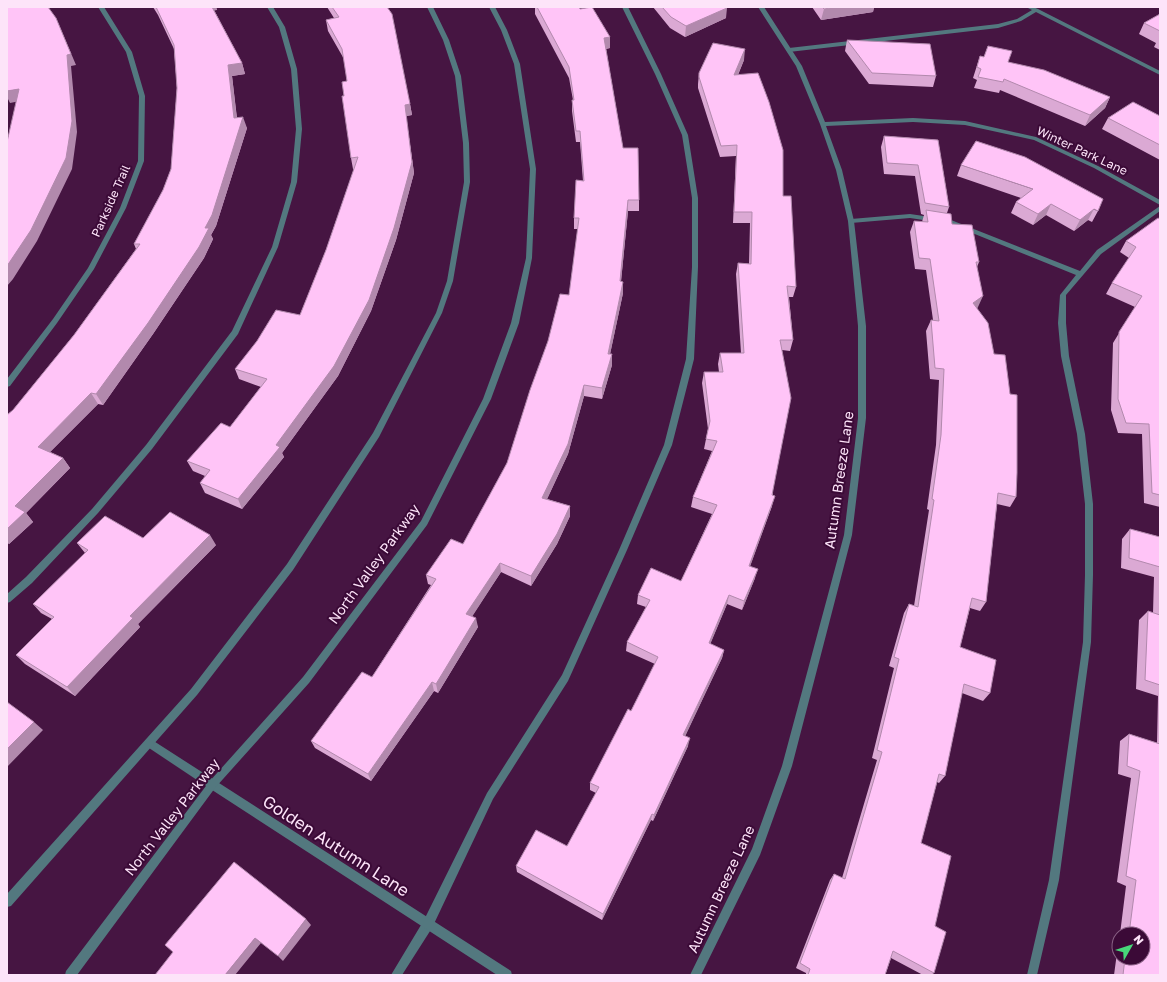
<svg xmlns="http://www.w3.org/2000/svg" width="1167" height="982" font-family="'Golos Text',sans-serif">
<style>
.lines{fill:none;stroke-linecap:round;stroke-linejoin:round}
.service{fill:#53787f;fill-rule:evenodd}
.minor{fill:#53787f;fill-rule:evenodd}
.tertiary{fill:#53787f;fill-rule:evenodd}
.wall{fill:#dba9d4}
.shaded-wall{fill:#b289ad}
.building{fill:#ffc4f7;stroke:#b289ad}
.labels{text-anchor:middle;stroke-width:4;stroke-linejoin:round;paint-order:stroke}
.far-street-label{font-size:12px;fill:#fde4f9;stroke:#3b0a37}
.street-label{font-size:14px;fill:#fde4f9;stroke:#3b0a37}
.near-street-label{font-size:17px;fill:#fde4f9;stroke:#3b0a37}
</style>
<rect width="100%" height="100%" fill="#461542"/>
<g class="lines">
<path class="service" d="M267,7h6l12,20 12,42 5,60 -5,53 -19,65 -40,87 -86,115 -54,64 -66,70 -22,19 -3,1v-9l19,-17 66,-68 54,-64 86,-114 40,-84 19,-65 5,-53 -5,-60 -12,-42z
M622,7h6l33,67 27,61 10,63v69l-4,92 -22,86 -45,105 -59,131 -75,118 -61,129 -30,47h-11l33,-55 63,-127 75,-118 57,-125 45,-105 22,-86 6,-92v-69l-10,-63 -27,-61z
M1026,7h7l5,2 122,62v4l-124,-63 -15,9 -23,7 -209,24 -3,-2 3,-2 209,-24 19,-5 15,-9z
M1160,206v5l-59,43 -35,41v28l3,33 16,78 8,70v71l-2,67 -32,238 -22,95h-10l22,-95 34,-238 2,-67v-71l-8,-70 -16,-78 -3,-33 2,-28 16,-20 -126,-51 -40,-6 -59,5 -3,-2 3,-2 59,-5 41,6 129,51 17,-21z"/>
<path class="minor" d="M98,7h6l28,45 13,44 -1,65 -18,47 -32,61 -37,54 -47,63 -3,1v-8l46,-60 35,-51 32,-60 18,-47 1,-65 -13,-44z
M758,7h6l38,59 23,56 88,-4 52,3 71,16 62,29 62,34v5l-66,-37 -60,-28 -69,-15 -52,-3 -87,4 16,44 12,51 12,105v92l-14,117 -60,231 -32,89 -59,120h-11l62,-126 30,-83 62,-231 14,-117v-92l-10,-105 -12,-51 -16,-46 -24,-58z
M149,738l362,233 1,4h-15l-288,-187 -63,-42 -2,-3 2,-3z"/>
<path class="tertiary" d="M427,7h6l16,33 12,36 8,67 1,39 -17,99 -11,32 -63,124 -86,133 -96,125 -186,211 -4,1v-13l184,-205 96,-125 86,-131 63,-120 11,-32 17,-99 -1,-39 -8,-67 -12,-36z
M489,7h6l12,23 13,34 16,105 -4,89 -13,65 -28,76 -64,126 -118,158 -94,105 -138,187h-12l1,-4 143,-189 94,-105 118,-156 62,-122 28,-76 15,-65 4,-89 -16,-105 -13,-34z"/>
</g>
<path class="wall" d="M153,7h63l1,3h-3l28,53 3,11 -13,2 5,42 10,10 -31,98 -5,9 2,4 -9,19 -51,76 -50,71 -5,-1 -48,48 13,6 7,10 -44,45 7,9 -24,22 -2,-2v-127l6,-5 61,-75 62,-86 -2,-5 29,-54 8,-21 6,-81 -3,-39 -16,-34z
M327,7h60l23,97 2,11 -6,1 8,57 -18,67 -25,71 -33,65 -56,77 2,4 -42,52 -37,-16 -5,-10 5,-7 -12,-5 -6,-10 43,-34 31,-40 -22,-8 -4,-10 65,-54 26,-65 28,-81h-1l-2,-11 -7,-62 3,-15 -3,-22 -16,-28 -2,-11 8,-2z
M535,7h44l1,2 30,28v11l-4,1 17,99 16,52v11h-11l-7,70 2,12 -13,61h2v11l-10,34 -18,-3 -16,58 -21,45 23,7v10l-13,28 -26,42 -30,-14 -29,44 6,11 -40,66 -4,-2 -63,90 -56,-33 -4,-7 61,-64 59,-92 -3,-1 -2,-9 37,-31 44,-81 62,-168 9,-66h-4v-11l9,-37 -3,-39h-4l-4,-31v-11h1l-4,-22 -34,-64z
M653,7h73v11l-41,19 -15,-9z
M812,7h62l-1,5 -52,8z
M1160,14v36l-6,-3 2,-4 -17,-9 5,-11z
M847,40l89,36 -3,11 -64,-3 -24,-33z
M988,46l20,16 102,35 -5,11 -20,18 -85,-36 -1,3 -25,-5 3,-8 -4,-2 7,-22 4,1z
M744,60l-6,15 45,121 13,91 -3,10h-4l4,43 -3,11 -8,-1 -10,156 -22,60 5,12 -13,32 -15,-6 -17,40 14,6 -2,8 -37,78 3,10 -35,75 -2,-1 -49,100 -85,-48 -1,-6 51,-20 29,-53 -6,-3v-7l41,-72 24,-47 -29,-13 1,-9 19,-35 -9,-3 1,-9 43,-14 31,-67 -21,-7 2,-10 19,-46 -8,-2 4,-20 -6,-46 2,-11h15l-1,-8 2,-11h21l-5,-79 2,-11 11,1 1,-41h-17l3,-67 -16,1 -22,-69v-4l1,-11z
M1160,116v44l-58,-31 6,-11z
M884,136l54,4 11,67 -2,6 5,11 27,38 -2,5 1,40 -1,1 39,189 -6,10 -13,-3 -11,98 -6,9 -10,-3 -10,39 30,46 -7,8 -21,-8 -17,83 -6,7 -2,-1 -16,61 14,83 -1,47 -3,2h-8l-32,-17 -6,17h-79v-2l-10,-5 34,-88 4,-6 8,4 35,-118 -5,-2 22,-90 -5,-2 15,-53 5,-9 5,2 15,-96 -2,-1 9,-64 3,-65 -9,-1 -4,-48 5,-11h2l-7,-50 -11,-1 -5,-37 4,-11 8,1 2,-7 -3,-1 -6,-38 -31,-2 -3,-27z
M961,165l137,46 -6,11 -4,-2 -14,11 -28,-16 -13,10 -22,-12 5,-11 5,-4 -64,-22z
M1160,219v288l-16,-4 -2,-69 -24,-1 -7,-23 2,-67 22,-36 -29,-13 6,-11 17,-25 -9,-6 6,-11z
M1130,529l30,8v438h-46l5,-37v20h24v-24h-23l6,-48 -9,-4 14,-104 -13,-4 2,-33 9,-7 28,9 1,-47 -22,-7 3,-69 9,-9 5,2 1,-36 -33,-9 1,-29z
M143,538l73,7 -78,79 2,3 -65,69 -50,-32 -9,-9 36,-36 -11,-6 -8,-9 52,-51 -8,-10z"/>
<path class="shaded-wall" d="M211,7h5l1,3 -5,1z
M836,7h38l-1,5 -52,8 3,-11z
M727,8l-1,10 -41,19 1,-11z
M56,18l20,47 -5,1 6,66 -5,37 -35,72 -24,38 -6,7v-20z
M610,37v11l-6,1v-11z
M745,49l-1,11 -11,26 1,-11z
M242,63l3,11 -13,2 6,53 -4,-11 -6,-53z
M19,89l6,11 -15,3 -3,-6v-6z
M1110,97l-5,11 -20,18 5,-11z
M410,104l2,11 -6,1 8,57 -18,67 -25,71 -33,65 -56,77 2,4 -42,52 -4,-10 38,-54 129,-340z
M243,117l4,11 -31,98 -5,9 2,4 -9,19 -51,76 -50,71 -7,-11 109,-166z
M628,200v11l-8,81v-11z
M1051,204l-5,11 -13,10 5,-11z
M1094,209l-6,11 -14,11 6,-11z
M623,282v11l-15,71v-10z
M983,296l-5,11 -10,7 5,-11z
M612,354v11l-10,34v-11z
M584,385v11l-16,58 -25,54 -1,-10z
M91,393l7,11 -53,53 -7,-10z
M63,458l7,10 -44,45 7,9 -24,22 -2,-3v-12l8,-23z
M775,496l-3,10 -25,69 2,-9z
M570,506v10l-13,28 -26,42v-10z
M210,535l6,10 -78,79 2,3 -65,69 -8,-9 63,-71z
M500,563l1,9 -33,51 -2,-9z
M758,569l-3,9 -13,32 2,-9z
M729,595l-2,9 -20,48 2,-9z
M476,618l2,9 -40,66 -2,-9z
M724,650l-2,8 -40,85 1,-8z
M432,682l2,9 -63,90 -3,-7z
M34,722l9,8 -36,37v-18z
M690,738l-2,8 -35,75 1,-6z
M652,814l-1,6 -49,100 1,-6z
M306,919l5,6 -28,36 -5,-5z
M255,938l6,5 -26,32h-10z"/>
<path class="building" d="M7,7h41l8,11 15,36 -4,1 5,66 -6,37 -35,72 -24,36v-124l12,-53 -12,2z
M156,7h56l30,56 -14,2 6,53 9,-1 -31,98 -7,13h4l-10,19 -51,76 -52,71 -5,-1 -53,54 25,11 -48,48 10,6 -18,17v-114l6,-5 61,-75 66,-91h-6l29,-54 8,-21 6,-81 -3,-43z
M332,7h55l5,7 18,90 -5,1 7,57 -18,66 -25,72 -35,66 -58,79 4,2 -42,52 -38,-16 10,-13 -23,-9 34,-38 9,4 37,-48 -32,-10 22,-28 19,-31 24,5 26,-65 32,-93 -7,1 -9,-62h2l-2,-14 5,-1 -5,-32 -16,-29 13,-3z
M537,7h42l1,2 12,-2 18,30 -6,1 19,110h15l1,52h-11l-8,81 3,1 -15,72h4l-10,34 -18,-3 -16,59 -26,54 28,8 -13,28 -26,42 -31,-13 -34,51 10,4 -40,66 -4,-2 -64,92 -57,-33 51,-69 10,5 64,-98 -10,-4 25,-36 12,5 44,-81 23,-73 18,-49 12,-47 9,1 10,-77h-5l2,-38 8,1 -4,-50h-4l-4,-31h2l-5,-33z
M662,7h64l1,1 -41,18 -15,-9z
M822,7h14l-12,2z
M1160,14v17l-16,-8z
M847,40l83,4 6,32 -64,-3z
M713,43l32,6 -11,26 24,-2 11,29 14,48v46h8l5,91 -9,-1 6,54h-13l11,58 -19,97 3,1 -26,70 9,3 -14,32 -15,-6 -20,48 15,7 -41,85 7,3 -36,77 -2,-1 -49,100 -87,-48 20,-36 31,16 32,-59 -9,-4 38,-74 3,2 27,-54 -31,-15 23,-42 -12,-5 13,-27 30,13 36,-76 -24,-8 24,-56 -11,-2 4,-18 -6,-49h19l-3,-19h24l-6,-90 13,1 1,-52h-18l3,-67 -16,1 -22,-69v-4z
M988,46l24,5 -4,11 36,8 66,27 -20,18 -86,-36 -1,3 -25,-5 3,-8 -4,-2 3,-11 4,1z
M1133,102l27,14v29l-52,-27z
M884,136l54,4 11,67 -24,-4 -7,-38 -31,-2z
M976,141l49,16 78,42 -5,12 -4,-2 -14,11 -29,-16 -13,10 -22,-12 17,-13 -72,-24z
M926,210l25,4 1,10 20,1 7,37h-3l7,34 -10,7 15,20 6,31 11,1 5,39 7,1v78l-1,24 -18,-4 -12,109 -14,-4 -12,49 36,13 -6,33 -26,-9 -19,92 -6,-2 -18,69 30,13 -16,70 11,6 -12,41 -41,-22 -8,24h-77l2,-6 -10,-6 34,-89 11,5 37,-127 -5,-2 22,-91 -5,-2 15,-53 9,3 16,-107 -2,-1 9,-64 3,-66 -9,-1 -4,-48 8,1 -9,-62 -11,-1 -5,-37 14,1z
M1158,218l2,1v276l-8,-2 -3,-69 -23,-1 -8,-24 1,-67 23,-36 -30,-13 24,-36 -10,-6z
M170,512l40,23 -80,81 3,2 -66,69 -51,-32 38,-38 -21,-13 55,-54 -11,-7 28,-27 38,22z
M1130,529l30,8v30l-31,-9z
M1148,611l12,4v70l-15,-5z
M7,702l27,20 -27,27z
M1129,734l31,10v231h-37l2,-17h18v-24h-14l7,-54 -10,-4 14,-105 -13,-5z
M234,862l72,57 -28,37 -23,-18 -30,37h-70l18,-23 -8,-7z"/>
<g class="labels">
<g class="far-street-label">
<text transform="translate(1082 151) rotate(25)" y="4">Winter Park Lane</text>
<text transform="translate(111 201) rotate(-66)" y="4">Parkside Trail</text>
</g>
<g class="street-label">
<text transform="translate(839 480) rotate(-82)" y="5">Autumn Breeze Lane</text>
<text transform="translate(374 564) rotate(-54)" y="5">North Valley Parkway</text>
<text transform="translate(172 817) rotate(-52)" y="5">North Valley Parkway</text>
<text transform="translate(721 889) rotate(-65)" y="5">Autumn Breeze Lane</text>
</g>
<g class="near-street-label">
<text transform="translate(336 846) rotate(33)" y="6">Golden Autumn Lane</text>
</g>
</g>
<rect width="1167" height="982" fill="none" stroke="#fde4f9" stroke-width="16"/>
<g transform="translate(1131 946) rotate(51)"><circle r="19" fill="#3b0a37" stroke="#896185"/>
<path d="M0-3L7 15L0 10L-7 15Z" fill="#47d779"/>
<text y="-6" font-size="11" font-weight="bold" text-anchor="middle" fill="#fde4f9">N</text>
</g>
</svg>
